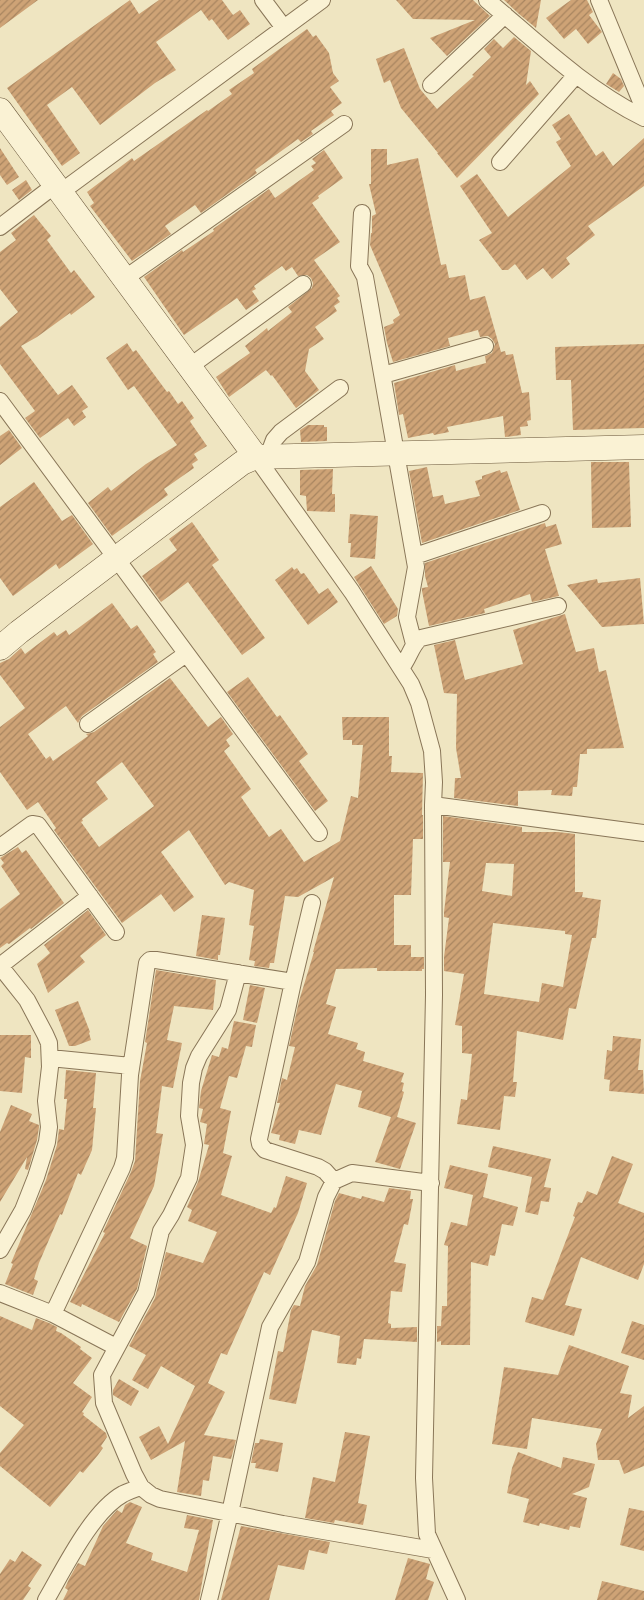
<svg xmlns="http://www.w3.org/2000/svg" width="644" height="1600" font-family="Literata,serif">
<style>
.building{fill:url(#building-hatch);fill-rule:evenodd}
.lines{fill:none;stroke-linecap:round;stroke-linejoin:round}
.street-casing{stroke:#897658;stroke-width:18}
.secondary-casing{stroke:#6a573b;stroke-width:25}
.street{stroke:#faf2d4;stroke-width:16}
.secondary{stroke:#faf2d4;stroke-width:24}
</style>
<defs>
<pattern id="building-hatch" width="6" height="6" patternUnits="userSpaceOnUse" patternTransform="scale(1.25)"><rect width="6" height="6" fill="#cea376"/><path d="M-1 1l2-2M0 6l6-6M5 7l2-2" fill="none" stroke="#a88560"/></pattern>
</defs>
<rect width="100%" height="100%" fill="#efe5c1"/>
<path class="building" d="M0,0h38l-38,28z
M130,0l9,14 20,-14h63l11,15 7,-5 10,14 -22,16 -16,-21 -3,2 -8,-11 -45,32 20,28 -21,13 -55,42 -28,-38 -25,18 33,48 -18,13 -55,-78z
M396,0h77l17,16 -43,40 -17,-18 45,-18 -62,-1z
M504,0h37l-5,28 -17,-14z
M571,0h16l6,12 -4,3 13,17 -14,12 -12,-15 -12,10 -18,-21z
M307,29l6,8 3,-2 13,18 4,20 6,8 -9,6 12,16 -11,8 3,4 -23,16 2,3 -12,8 -3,-3 -43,31 2,3 -56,40 -6,-8 -30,21 6,8 -39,27 -42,-55 4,-3 -7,-11 45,-34 2,3 73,-51 1,1 24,-17 -3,-4 25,-17 -2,-4z
M514,37l17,14 -5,34 4,-4 9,13 -82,84 -20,-25h1l-37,-45 -11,-28 -6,3 -8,-24 28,-11 16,41 17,20 37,-33 -2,-1 19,-18 -7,-8 10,-10 9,9z
M613,73l8,6 3,7 -5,6 -13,-8z
M569,114l27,42 7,-5 10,15 31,-28v48l-56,40 7,9 -29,23 4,6 -18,15 -9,-11 -16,12 -12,-16 -7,6h-6l-23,-30 13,-7 -32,-47 17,-12 31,43 63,-51 -15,-24 5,-3 -9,-14z
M0,148l19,29 -12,8 -7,-10z
M371,149h16v16l31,-7 23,107 5,-1 3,14 16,-3 5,25 15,-4 16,56 4,-1 1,4 7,-1 9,39 7,-1 2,28 -4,1 1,5 -8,1 1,8 -16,2 -2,-21 -56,11 2,5 -15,3 -1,-2 -25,5 -5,-24 -4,1 -5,-32 61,-18 1,6 30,-8 -1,-7 7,-3 3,-9 -3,-5 -4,-3 -8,1 -2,-7 -30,8 2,8 -57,16 -6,-19 -3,-16 10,-4 -1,-3 7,-5 -30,-70 1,-12h1v-17l4,-2 -7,-30h2z
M324,150l19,28 -25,18 1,2 -7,5 28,39 -26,18 26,36 -3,2 3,4 -6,4 3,5 -22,16 9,12 -15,10 -4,22 14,19 -23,18 -24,-33 -1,1 -5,-6 -37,27 -13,-20 34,-24 -5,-7 22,-18 1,3 24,-19 -4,-5 24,-19 1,-5 -2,-5 -4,-3 -9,1 -6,-9 -6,4 -4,-5 -28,20 2,3 -4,2 7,10 -13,9 -9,-12 -53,37 -40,-58 38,-27 1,2 31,-21 -1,-2 56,-40 6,9 39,-28 -3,-4 5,-3 -4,-4z
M26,180l6,10 -13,10 -7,-10z
M34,215l17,21 -4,4 24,33 3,-3 21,27 -24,18 -1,-2 -33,24 -16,9 37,49 14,-10 16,22 -6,4 4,6 -12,9 -6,-8 -28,20 -15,-20 10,-7 -35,-47v-37l18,-15 -18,-23v-37l16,-12 -5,-7z
M127,343l6,9 3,-2 31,42 2,-1 9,13 4,-3 12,17 -4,3 1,2 16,23 -13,8 4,6 -6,4 2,4 -30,21 4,6 -56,41 -24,-33 20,-16 3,4 35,-27 31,-19 -43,-59 -6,4 -22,-32z
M644,344v84l-71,2 -2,-50h-15l-1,-33z
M308,425h16v2h3v14l-26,1 -1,-12z
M9,430l13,18 -22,17v-29z
M591,462h38l2,65 -39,1z
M427,467l6,30 10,-2 2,9 35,-8 -5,-15 7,-2v-3l18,-6 1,3 6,-2 13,39 -98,33 -13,-72z
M333,469l-1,25h3v18l-28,-1 -1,-15 -6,-1v-25z
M34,482l28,39 10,-6 21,29 -34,25 -3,-5 -43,32 -13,-18v-71z
M350,514l28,2 -3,43 -25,-2 1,-14h-3z
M192,522l27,38 -7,5 53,73 -23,17 -54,-73 -27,20 -19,-26 35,-26 -8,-11z
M545,523l1,4 10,-3 6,20 -17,5 14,47 -27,6 -2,-8 -46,15 1,4 -56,13 -7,-35v-3l6,-1 -3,-11v-13z
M371,566l27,43 -1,7 -13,8 -30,-47z
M292,567l2,3 3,-2 4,6 3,-1 15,21 9,-6 10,14 -30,23 -33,-45z
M640,578l4,46 -42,3 -35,-42 30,-6 1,4z
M112,603l19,26 6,-4 19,27 -3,2 5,8 -76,54 -4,7 -12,-17 -38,28 18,25 4,-3 3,5 35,-25 -2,-2 8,-2 76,-54 38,49 13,-10 12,17 -7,6 4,6 -6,5 27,38 -10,8 28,40 12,-8 23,33 36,-21 11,-45 7,2 5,-53h-11v-5h-9l-1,-23h47v39h3l-1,16 32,1 -1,42h1v24h-10l-2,56h-17v50h17v12h13v12h-2v2h-45v-3l-41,1 -10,35 10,3 -8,27 30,9 -2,6 9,3 -2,9 41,12 -3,9 3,1 -2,8 2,1 -7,25 19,6 -16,46 -25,-7 16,-45 -33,-10 4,-16 -26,-7 -15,51 -22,-5 -4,14 -16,-4 1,-5 -9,-2 9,-30h-3l5,-25 5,2 8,-33 -6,-1 10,-45 15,-49h-1l21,-75 -36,20 -13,-1 -11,67h-4l-1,5 -15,-2 1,-5 -6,-1 5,-34 -5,-1 5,-35 -25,-8 -4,3 -36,-55 -28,22 33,45 -20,15 -13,-18 -39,29 -68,-93 2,-2 -18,-26 -11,8 -27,-38v-45l25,-19 -25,-33v-12l9,-4 12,-11 4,6 29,-22 3,4 9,-6 3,5zM122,762l32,44 -55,41 -18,-25 2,-1 -1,-2 26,-20 -12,-17z
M565,614l11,38 18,-4 5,24 7,-2 18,78 -37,1v5h-7l-3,33h-4l-1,9 -21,-1 1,-5 -34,1v15l-64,-8 1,-20h6l-5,-30 1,-54 -13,-1 -10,-48 21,-5 10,40 58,-16 -10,-34z
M248,677l29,40 3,-2 28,39 -9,7 29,40 -13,10 -88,-119z
M443,816l79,11v5h36l17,2v58h8l-1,5 19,3 -5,38h-4l-16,71 -7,-1 -6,32 -46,-9 -4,51h4l-2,15 -11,-1 -4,34 -43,-6 4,-25 6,1 5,-46 -10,-1v-27l-7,-1 9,-51 -20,-3v-14l5,-39 -5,-1v-5l6,-50h-7zM486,863l28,1 -2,32 -30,-5zM493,923l72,8v3l7,1 -9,52 -21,-4 -3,19 -55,-8z
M18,847l4,6 4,-3 38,53 -33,26 -1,-1 -21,16 -2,-1 -7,5v-39l20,-15 -19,-28 3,-3 -4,-5z
M88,910l18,25 -26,21 5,6 -37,31 -11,-29 13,-11 -6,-8z
M202,915l23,3 -5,37h-2v5l-22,-4z
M156,970l60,10 -3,30 -39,-4 -7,34 15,3 -9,45 -11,-2 -6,47 7,1 -9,52 -24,52 17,8 -10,43 -18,33 -37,-18 -1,3 -11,-5 35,-69 -2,-1 28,-60 4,-11 5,-80 7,-38 -2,-1z
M250,985l15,3 -8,35 -14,-3z
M78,1001l12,31 -1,1 2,7 -16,6h-6l-14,-36z
M234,1021l22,4 -4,22 -6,-1 -9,32 -8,-2 -9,32 11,3 -8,42 9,3 -11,39 50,18 3,-6 2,1 10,-32 21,7 -9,30 -28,62 -6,-3 -37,83 -6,-2 -13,30 17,9 -21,43 32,5 -5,19 -18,-3 -4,25 -6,-1 -2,16 -24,-4 8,-51 -34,19 -12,-23 20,-11 9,18 27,-58 -34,-20 -13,23 -16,-9 14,-25 -17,-9 26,-48 11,-46 37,11 14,-31 -29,-11 4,-11 -5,-3 11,-25 11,-37 -5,-1 3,-20 -7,-2 3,-13 -4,-1 2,-17 11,-36 7,2 3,-10 6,2z
M0,1035h31v23l-6,-1 -3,36 -22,-2z
M613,1036l28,3 -3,31h5l1,24 -35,-3 1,-11 -6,-1 3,-29 5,1z
M66,1070l30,3 -3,35h3l-4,42 -11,25 -3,-2 -16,42 -2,-1 -21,49 -5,16 4,2 -5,14 -28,-11 8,-20 -2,-1 35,-83 11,-35 2,-16 5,1 3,-31h-3z
M11,1105l21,9 -3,7 10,4v2l-2,13 -9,30 -3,-1 2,-12 -27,45v-70z
M493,1146l58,13 -7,28 7,1 -2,14 -8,-1 -3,14 -13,-3 7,-35 -44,-10z
M612,1156l21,8 -15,39 26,10v51l-6,16 -57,-23 -16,48 17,4 -8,27 -49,-14 7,-25 11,3 32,-83 -2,-1 5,-14 4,1 5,-12 10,4z
M450,1165l38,9 -5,23 35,10 -5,19 -11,-2 -7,32 -5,-1 -2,11 -17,-4 -1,83h-29v-4l-4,1v-16h4l1,-20h5l1,-60 -4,-1 7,-23 16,4 6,-31 -29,-7z
M389,1188l22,3 -1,8h3l-5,26 -4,-1 -10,38 12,2 -4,28 -11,-1 -3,32 3,1v4l26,-1v15l-53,-3 -3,20 -4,-1 -1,7 -19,-2 3,-27 -28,-6 -16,74 -27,-5 9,-48 5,1 8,-42 3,-5 6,1 5,-20 12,-21 18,-64 4,-8 22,6 1,-3 22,6z
M0,1316l32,14 4,-12 13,5 8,4 -1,4 5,2 20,14 -1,2 12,9 -19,25 19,14 -10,15 2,1 -1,2 23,18 1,4 -6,9 2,2 -5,7 -15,18 -3,-2 -30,36 -50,-41v-13l24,-28 -24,-19z
M632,1321l12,4v35l-23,-7z
M569,1345l60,21 -9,27 12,2 -4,23 16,-12v60l-20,8 -5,-14h-21l-2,-16 6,-15 -70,-11 -5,31 -35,-5 12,-77 54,8z
M119,1379l20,12 -8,15 -18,-11v-5z
M345,1432l25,4 -12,67 9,2 -4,20 -28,-5 -1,3 -29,-5 8,-41 22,5z
M260,1439l23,4 -5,29 -23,-4 1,-5h-5l4,-20h4z
M518,1452l43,16 2,-11 32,7 -6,23 -17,7 15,4 -7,30 -10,-2 -1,4 -29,-7 -1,3 -16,-4 6,-23 -22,-6 5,-25z
M130,1502l12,5 -16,36 27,10 -2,7 36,12 12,-42 -15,-2 3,-13 26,5 -14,80h-136l5,-10 -3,-2 4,-9 9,-16 7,3 18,-40 14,-16 5,3 3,-8z
M629,1508l15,3v40l-24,-6z
M241,1526l89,16 -3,12 -18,-4 -5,20 -26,-5 -9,35h-48z
M22,1551l20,14 -14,21 3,2 -8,12h-23v-26l10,-15 5,3z
M408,1558l22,6 -4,15 8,3 -6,18h-33z
M602,1581l42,10v9h-47z"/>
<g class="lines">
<g class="street-casing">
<path id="street" d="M263,0l21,28
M487,0c50,42 98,89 157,118
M599,0l45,109
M431,85l74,-70
M500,162l76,-87
M61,192l261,-192
M362,213l-3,53 6,11 51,290 -9,50 7,27
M0,227l55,-42
M124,279l220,-155
M189,367l114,-83
M383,375l102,-29
M0,401l319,432
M268,456l6,-16 7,-8 59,-44
M256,457l96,135 59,92 8,19 13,48 2,31 -1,23 1,190 -10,483 3,56 30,66
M415,556l127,-43
M401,668c8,-9 11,-25 20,-30l137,-32
M88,724l98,-70
M433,805l211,28
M0,847l32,-23 6,1 78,107
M312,903l-19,79 -34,157 1,5 5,6 53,17 7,4 9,10
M0,966l27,34 18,34 4,9 1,24 -4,34 3,26 -2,15 -11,35 -13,33 -23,40
M0,966l90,-70
M238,973l-10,37 -29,46 -5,12 -3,15 -2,33 5,29 -5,33 -18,37 -10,16 -15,62 -44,82 2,28 30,71 7,13 10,8 9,4 123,25 150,26
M50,1058l81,8
M0,1293l53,21 63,33
M53,1314l69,-146 3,-10 5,-83 17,-112 3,-3h6l137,22
M46,1600c18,-31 46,-89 77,-106 6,-3 12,-5 18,-7
M209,1600l21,-87 40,-186 37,-65 19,-65 8,-16 18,-8 79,10"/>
</g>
<g class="secondary-casing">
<path id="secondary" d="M0,110l256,347
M0,648l19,-16 223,-169 14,-6 388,-10"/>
</g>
<use href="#street" class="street"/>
<use href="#secondary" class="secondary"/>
</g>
</svg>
